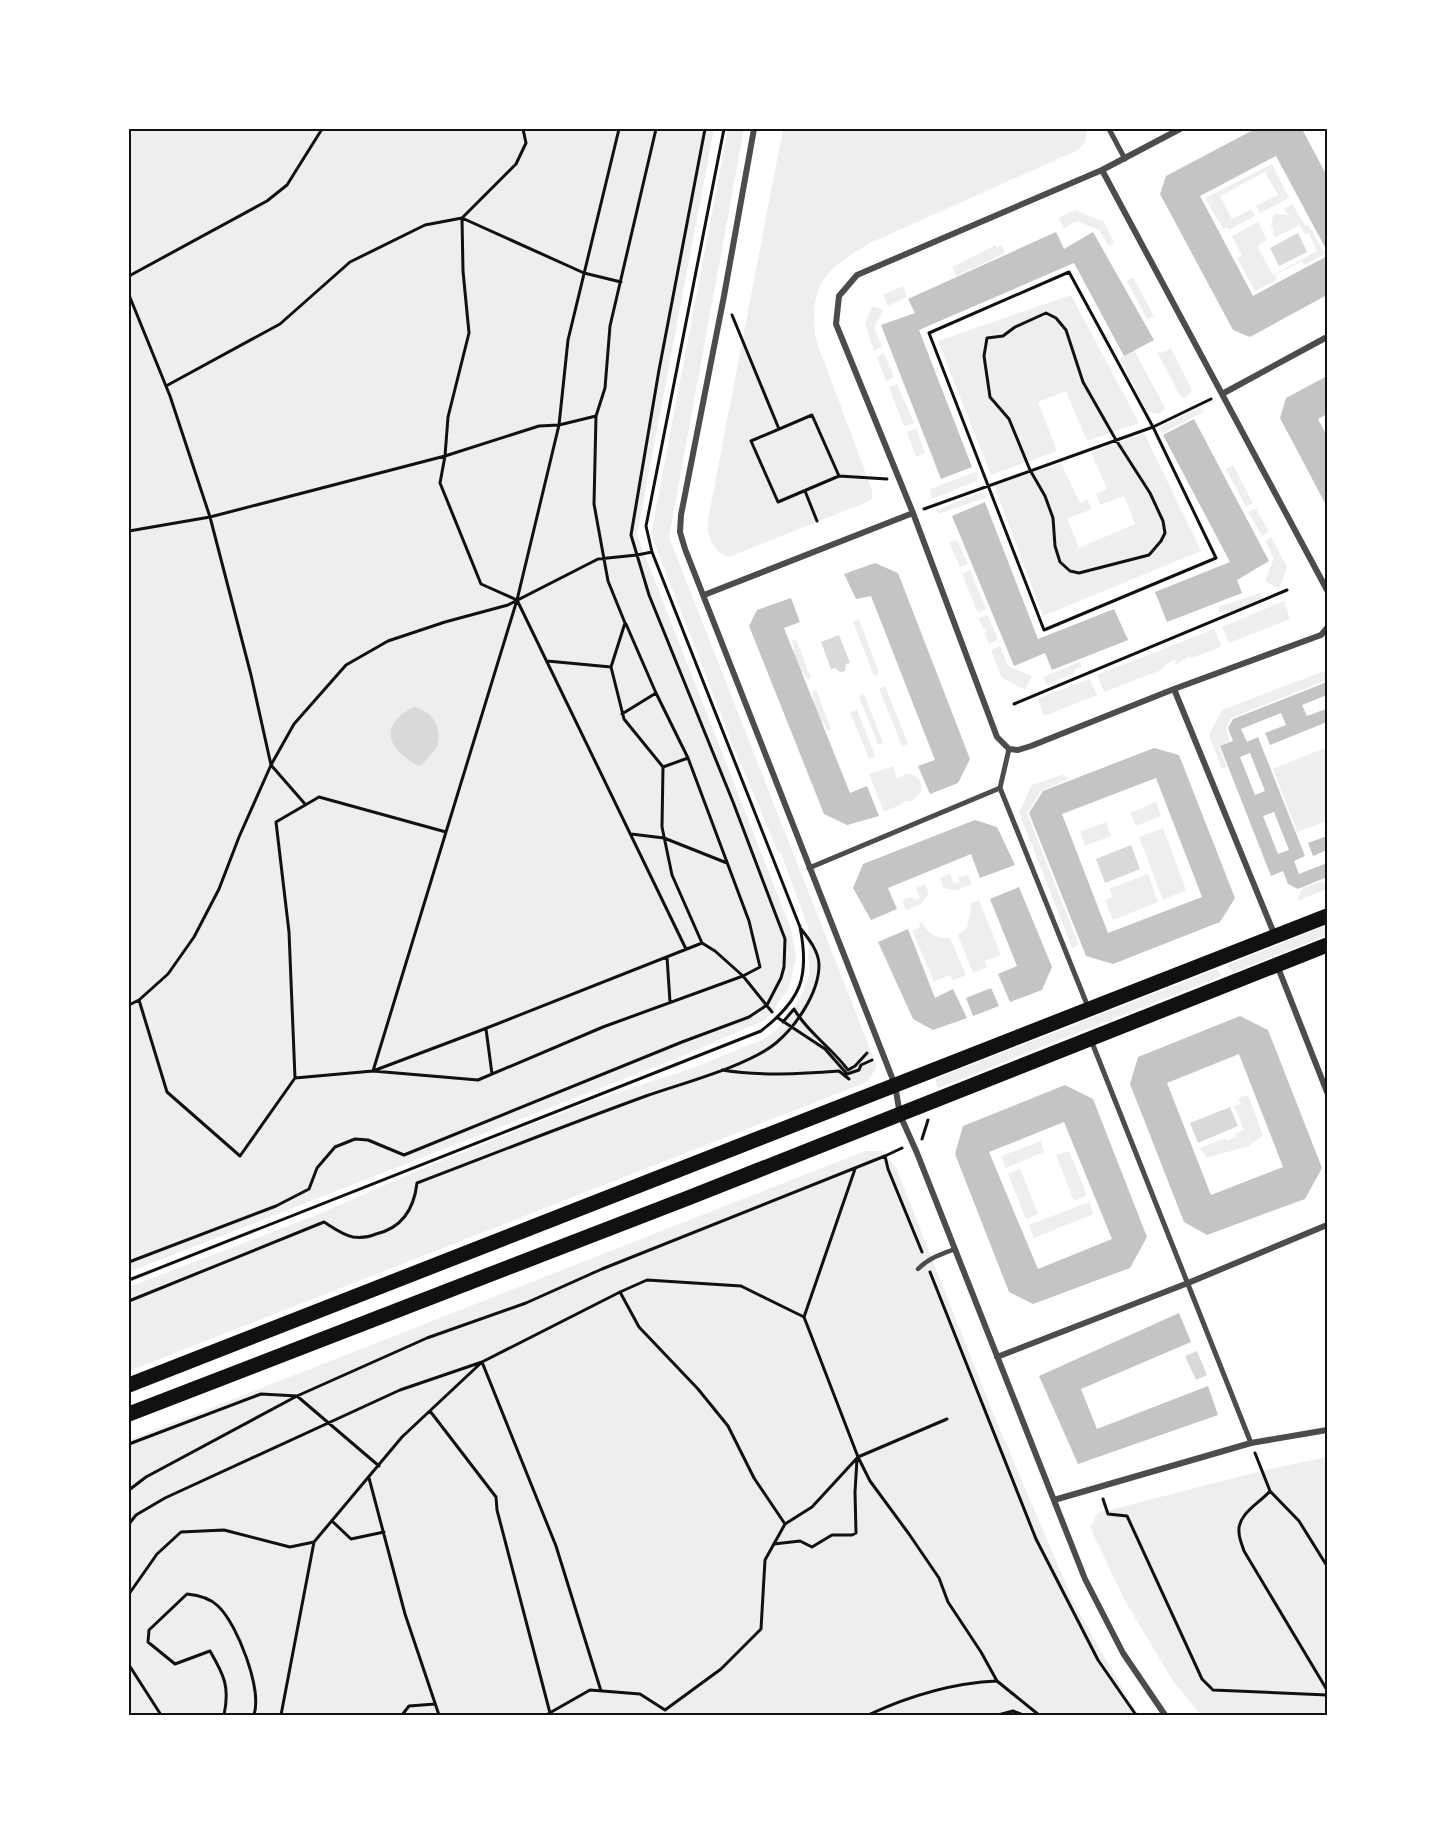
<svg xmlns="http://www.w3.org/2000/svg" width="1456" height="1844" font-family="'Archivo Narrow',sans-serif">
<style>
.green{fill:#eee}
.water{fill:#d9d9d9}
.building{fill:#c4c4c4;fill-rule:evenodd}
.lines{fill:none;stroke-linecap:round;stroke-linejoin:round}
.path{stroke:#111;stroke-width:3}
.service{stroke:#4c4c4c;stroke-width:4.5}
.pedestrian{stroke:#4c4c4c;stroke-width:5}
.minor{stroke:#4c4c4c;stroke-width:6}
.primary{stroke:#111;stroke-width:15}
.neatline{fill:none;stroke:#111;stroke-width:2}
</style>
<rect width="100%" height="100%" fill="#fff"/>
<path class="green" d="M129,129h585l-77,406 154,394 5,29 -7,30 -17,24 -7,8 -85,37 -551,215z
M728,129h16l-75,408 207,527 -1,6 -8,12 -738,289v-84l185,-71 107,-47 168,-67 107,-35 67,-28 12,-8 17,-20 11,-19 6,-17 -1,-48 -27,-74 -3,-1 -46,-109 -81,-209z
M783,129h304l-2,13 -7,8 -208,93c-47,28 -61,41 -54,97l56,150v8l-5,4 -138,55c-16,-5 -22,-20 -21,-37z
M1272,164l17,34 -29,15 -4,-7 22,-11 -13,-23 -45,24 12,23 19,-10 4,7 -26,14 -1,-3 -5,2 -18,-31z
M1292,204l13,21 4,1 16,28 -21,11 -2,-4 -27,14 2,5 -22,11 -18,-33 5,-3 -10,-19 26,-14 9,18 -10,6 16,29 44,-24 -8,-18 -4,1 -6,-9 -23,12 -3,-2 1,-5 -3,-4 2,-10 3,-2 12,1 -4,-6z
M1075,210l29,12 10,21 -6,3 -8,-15 -22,-10 -14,7 -5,-10z
M996,245l1,3 5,-3 3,8 -49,23 -4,-9z
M1133,277l21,39 -7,3 -20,-38z
M903,286l4,11 -19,9 -5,-11z
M1071,295l68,128 -52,18 -21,-50 -28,11 19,49 -66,24 -53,-134z
M873,306l10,4 -9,18 8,18 -8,5 -9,-28z
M1171,348l21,42 -6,8 -5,-1 -24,-45 3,-1 1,2z
M1134,350l31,58 -6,6 -9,-2 -5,-4 -25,-50z
M884,353l10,24 -8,4 -9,-24z
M897,384l17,39 -10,3 -15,-39z
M1199,407l5,5 -42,21 -2,-3 2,-4z
M916,429l9,24 -9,4 -9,-25z
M1144,433l57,118 -158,65 -49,-131 67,-22 19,40 7,-4 5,10 -25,10 12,29 56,-24 -11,-28 -24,9 -4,-11 11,-5 -16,-37z
M1233,465l20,38 -7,4 -20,-38z
M978,471l-1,10 -45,18 -2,-10z
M981,492l6,5 -48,17 -2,-4z
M1256,509l13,23 -7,4 -14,-24z
M1271,537l16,30 -8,22 -14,-8 9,-23 -9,-17z
M957,540l11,24 -8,3 -11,-25z
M970,570l16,39 -8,4 -16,-39z
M1260,593l2,6 -34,14 -2,-3 -6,3 -2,-6z
M1284,601l6,18 -61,24 -7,-16z
M988,615l10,25 -9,4 -5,-12 3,-1v-2h-4l-4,-11z
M859,619l20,54 -5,3 -21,-54z
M1214,629l7,16 -2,3 -28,10 -2,-2 -13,9 -1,-5 -6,2 -10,9 -55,21 -7,-17z
M796,639l15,39 -4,1 -4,-7 -2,1 -9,-23 2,-1 -2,-8z
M1000,646l8,20 24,10 -7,14 -23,-12 -11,-28z
M1080,662l2,5 -8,3v3l-27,12 -4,-8z
M1327,670v10l-96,38 -5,12 4,11 -11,6 8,20 -5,2 -13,-34 13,-25z
M1090,679l7,16 -53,21 -6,-16 1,-2z
M885,686l23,58 -6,2 -23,-57z
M816,690l15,39 -4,2 -3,-8h-3l-9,-22 2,-1 -2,-8z
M864,694l19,49 -5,1 -19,-47z
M857,710l18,46 -6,3 -19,-47z
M1327,747v74l-30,11 -24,-63z
M893,766l4,13 9,-5c12,0 17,7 15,18l-9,9h-7l-5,4 -16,7 -15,-38z
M1064,774l4,5 -27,12 -14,22 52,132 -7,3 -53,-136 13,-27z
M1156,802l5,14 -25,10 -6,-13z
M1106,822l5,14 -26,10 -5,-14z
M1163,828l23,62 -23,10 -24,-63z
M950,874l4,10 6,-2 -2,-4 8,-3 3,2 3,7 -15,6 -13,-2 -4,-10z
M1148,874l10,28 -45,18 -8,-20 8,-3 -4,-8z
M1323,881l4,8 -30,12 6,-13z
M925,884l4,10 -8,10 -15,6 -3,-7 1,-4 8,-2 2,3 6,-2 -4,-10z
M979,900l22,55 -17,6 3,6 -14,6 -15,-38 9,-7 4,-19 -1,-5z
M922,922c5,12 16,17 28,16l16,37 -14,6 -2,-6 -16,7 -22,-52 8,-2 -1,-5z
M1327,925v10l-95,38 -5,-8z
M1217,969l4,7 -17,7 -266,105 -3,-9z
M1248,1095l15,40 -14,11 -43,12 -2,-6 -8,-5 4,1 25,-10 1,3 10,-4 -1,-3 9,-4 -10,-24 7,-2 -3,-6z
M1041,1141l3,11 -38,16 -5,-12z
M865,1151h19l12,17 99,250 79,185 55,98 11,14h-1011v-275z
M1069,1151l18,44 -13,6 -18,-46z
M1020,1169l18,45 -12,5 -18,-45z
M1089,1202l4,12 -59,24 -5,-13z
M1327,1457v258h-126l-28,-34 -49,-82 -34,-72 8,-14 163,-42z"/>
<path class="water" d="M1298,233l9,19 -28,14 -9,-18z
M839,635l11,28 -4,1 -1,7 -5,1 -5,-4 -4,1 -10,-27z
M414,707c16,3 28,18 24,36 -2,8 -12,17 -18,23 -19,-8 -41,-28 -22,-48 4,-5 11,-8 16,-11z
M1131,845l9,24 -35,14 -9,-24z
M1230,1107l8,19 -40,17 -8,-20z
M1197,1351l10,24 -11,5 -11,-24z"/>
<path class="building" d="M1255,129h47l25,47v75l-51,-95 -76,40 53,100 74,-40v39l-77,42 -17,-7 -73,-136 6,-18z
M1056,232l8,17 29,-17 61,108 -30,16 -50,-93 -155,67 53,137 -31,12 -60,-154 34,-12 -7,-14z
M1327,376v38l-9,5 9,17v71l-47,-89 6,-20z
M1194,419l75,142 -32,19 5,13 -75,29 -12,-30 75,-30 -67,-127z
M985,502l53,137 76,-30 14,31 -76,30 -7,-17 -31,13 -62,-150z
M875,563l23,10 72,186 -12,24 -28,11 -12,-28 17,-6 -64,-164 -15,3 -12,-25z
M791,598l9,24 -16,6 66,165 17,-7 12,30 -32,9 -23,-11 -75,-188 8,-16z
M1327,682v13l-25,10 5,11 19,-7 1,13 -57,23 -5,-12 21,-8 -5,-12 -40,16 6,13 11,-5 47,119 -11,5 5,13 28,-11v14l-29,12 -10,-5 -5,-13 -12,5 -51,-130 13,-5 -5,-13 5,-9zM1250,753l15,38 -10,4 -15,-38zM1274,812l15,38 -11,4 -15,-38z
M1154,748l25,7 56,143 -15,24 -107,42 -27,-8 -57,-143 14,-22zM1156,778l46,119 -94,36 -46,-119z
M975,820l22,7 18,38 -35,13 -9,-24 -83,34 9,21 -26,11 -18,-32 10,-24z
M1327,836v14l-14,6 -5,-13z
M1019,887l33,80 -10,23 -32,12 -12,-28 19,-8 -27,-67z
M908,929l27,69 18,-9 14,29 -34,12 -20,-11 -35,-77z
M991,988l8,18 -26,10 -7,-18z
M1240,1016l28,14 54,138 -17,31 -98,36 -23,-13 -54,-138 8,-27zM1239,1054l44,113 -72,28 -44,-112z
M1065,1085l28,14 54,138 -17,31 -97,36 -24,-12 -54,-138 8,-28zM1064,1122l48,117 -74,30 -49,-117z
M1179,1313l12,29 -110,47 16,40 111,-43 10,29 -140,49 -39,-88z"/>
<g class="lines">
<path class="path" d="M462,218l122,55 37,9
M1069,272l84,155 63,131 -172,72 -115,-297z
M129,276l138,-75 20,-16 35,-56
M129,295l41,101 40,121 41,158 20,90 34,39
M1046,313l10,5 10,12 17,52 33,58 34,53 13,28 2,12 -4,8 -12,14 -70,18 -9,-2 -10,-9 -5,-16 -2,-28 -8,-22 -15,-26 -21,-51 -19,-22 -6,-41 3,-18 16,-2 12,-9z
M732,315l47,114
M166,386l114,-62 70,-62 75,-37 37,-7 54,-54 10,-21 -3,-14
M596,416l-37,9 9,-85 51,-211
M559,425l-42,175 -36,-16 -41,-101 5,-27 94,-30z
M839,476l-27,-61 -61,26 27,61 61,-26 48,3
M805,491l12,30
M924,509l229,-82 58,-28
M129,531l81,-14 235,-61 3,-39 21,-84 -6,-62 -1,-53
M652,552l-15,3 -39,4 -90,46 -63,17 -57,19 -42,24 -52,59 -23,41 -32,72 -20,52 -25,48 -26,37 -29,26 28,92 73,64 55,-78 -6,-146 -13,-110 43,-25 127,35 -73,239 106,-40 223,-88
M626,624l30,69 32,65 61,163 11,46 -17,9 29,36
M547,661l64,6
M1014,704l273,-114
M622,714l34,-21
M663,767l25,-9
M446,832l71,-232 169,349
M631,834l33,4 63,25
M667,957l3,45
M129,1005l10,-5
M778,1018l47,31 22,25 12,-4 2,-5 11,-5
M783,1022l11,-13c15,25 37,38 54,61l7,-4 12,-13
M486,1029l6,45
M722,1070c38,6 78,4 117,1l10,8
M295,1078l78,-7 105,9 125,-53 140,-51 -28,-25 -13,-8 -30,-68 -10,-48 1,-60 -39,-48 -13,-52 14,-44 -17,-42 -14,-77 2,-88 9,-28 5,-62 46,-197
M922,1139l6,-19
M902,1148l-17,8 3,13 34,83
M129,1262l147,-56 33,-17 8,-21 18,-21 20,-8 13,1 36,15 278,-113 67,-25 18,-12 14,-27 3,-11 1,-28 -52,-137 -84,-207 -18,-60 28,-165 46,-241
M930,1272l106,267 62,121 38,55
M129,1280l632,-249c40,-31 49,-54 39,-104l-148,-375 -6,-26 78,-397
M620,1292l19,35 59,62 30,37 26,52 31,46
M129,1301l195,-79c8,5 19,13 29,15 8,1 16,0 23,-3 26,-6 38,-25 41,-51 76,-29 152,-59 229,-87 37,-13 102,-30 130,-53 20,-17 43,-50 43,-78 0,-13 -10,-26 -18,-36
M804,1317l54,140 12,24 39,53 30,44 9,24 33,50 16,29
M430,1411l66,86 1,13 53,203
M129,1444l132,-50 36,2 82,70
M1255,1453l15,38 29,30 28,45
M369,1478l36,136 34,101
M129,1490l17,-13 151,-81 130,-58 99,-35 76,-34 283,-113
M1270,1491c-10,12 -33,23 -31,41 0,6 3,13 5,19l83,139
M1103,1499l5,15 19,2 75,163 11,11 114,5
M332,1521l19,18 33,-7
M129,1524l7,-9 29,-17 235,-108 82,-28 138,-70 27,-12 94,6 63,31 51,-148
M774,1544l26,-3 12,6 20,-12h20l4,-2 -1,-41 2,-33
M129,1594l28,-40 24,-22 43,-2 66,17 24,-5 88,-105 80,-75 74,184 45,145
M129,1665l32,50
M224,1715c6,-28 0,-40 -14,-64l-35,13 -27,-22 1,-12 38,-36c10,1 23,4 31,12 20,19 44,83 36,109
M281,1715l33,-173
M402,1715l7,-9 26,-2
M546,1715l44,-25 50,4 25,16 56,-41 40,-40 4,-69 20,-36 27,-17 46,-50 89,-38
M868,1715c41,-19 83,-32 129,-34l42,34
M998,1715l15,-4 10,4"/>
<path class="service" d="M918,1269c11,-11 23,-15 37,-20"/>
<path class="pedestrian" d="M1109,129l16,30
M1009,749l-9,39 88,219
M809,868l191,-80
M1091,1040l160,403"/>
<path class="minor" d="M754,129l-30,167 -43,219 -1,17 5,17 210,536 5,30 17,38 168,426 38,74 42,62
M1180,129l-78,41 -245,105 -18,21 -3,28 77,189 84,224 12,12 9,1 13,-4 143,-57 147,-54 6,-7
M1102,170l225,420
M1222,394l105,-57
M704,595l209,-82
M1174,689l101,247
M1277,965l50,127
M997,1357l191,-74 139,-58
M1054,1500l197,-57 76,-13"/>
<path class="primary" d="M129,1385l1198,-469
M129,1414l559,-216 639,-253"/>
</g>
<rect width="1456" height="1844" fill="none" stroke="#ffffff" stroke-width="261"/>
<rect x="130" y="130" width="1196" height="1584" class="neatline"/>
</svg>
